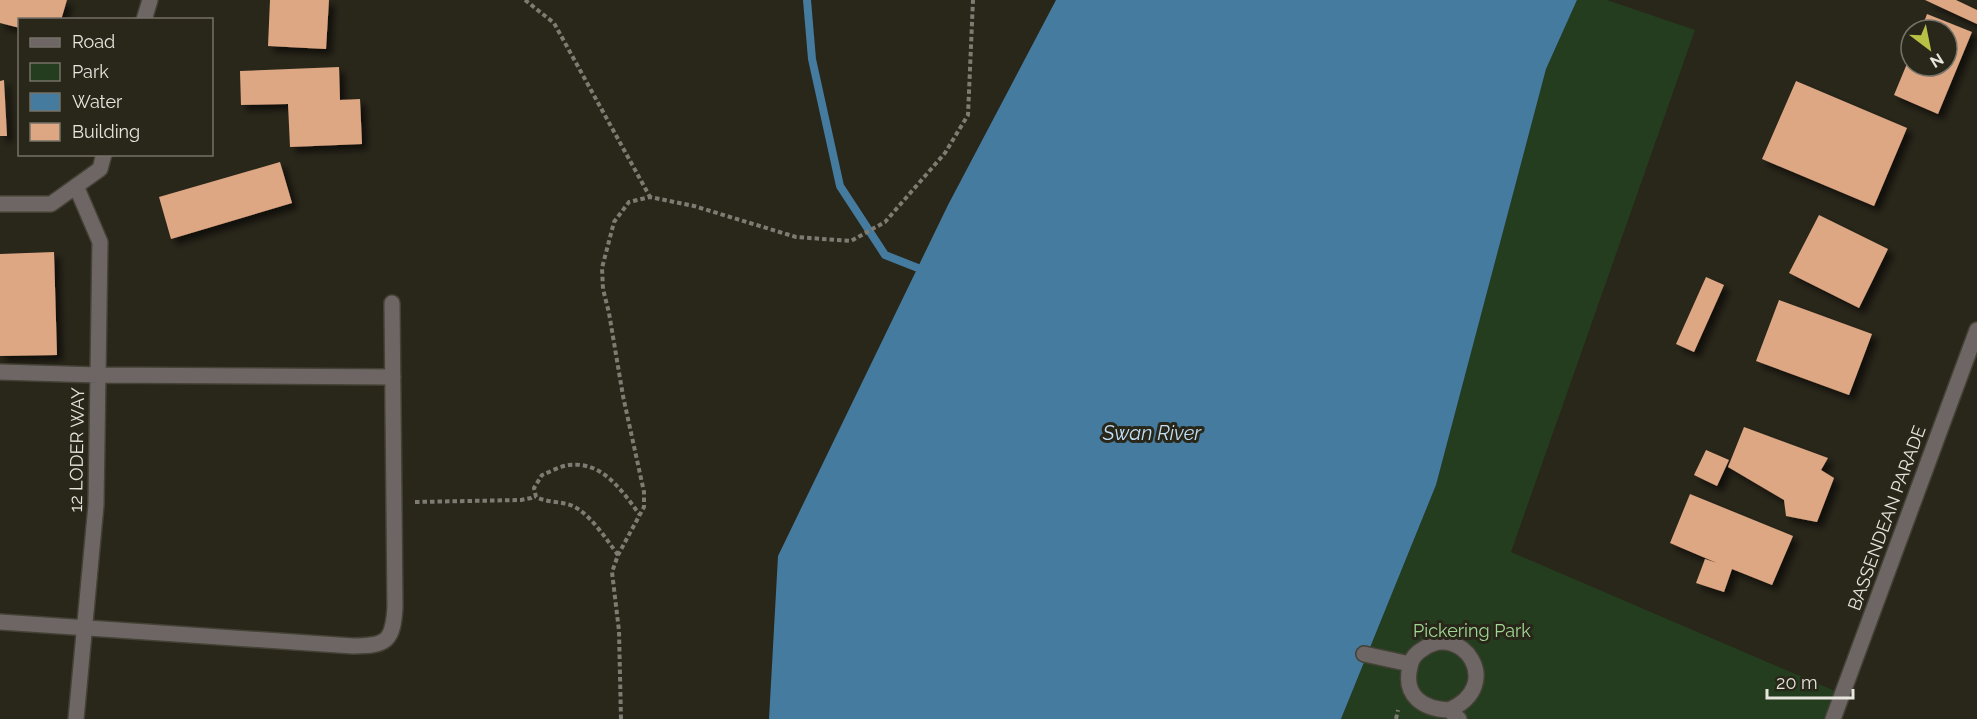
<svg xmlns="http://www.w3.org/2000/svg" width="1977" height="719" font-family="Raleway,sans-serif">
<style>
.green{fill:#243d1e}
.water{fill:#447b9f}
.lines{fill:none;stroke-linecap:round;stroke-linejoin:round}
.stream{stroke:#447b9f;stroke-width:8}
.building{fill:#dea784;filter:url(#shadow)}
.minor-casing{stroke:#444135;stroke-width:18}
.path{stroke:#7e7c72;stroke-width:4;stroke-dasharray:4.5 3;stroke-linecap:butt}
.minor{stroke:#6e6665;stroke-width:15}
.labels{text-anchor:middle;stroke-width:6;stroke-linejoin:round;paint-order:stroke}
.street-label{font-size:18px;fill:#e7e5dd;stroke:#29261a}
.park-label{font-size:18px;fill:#a0d893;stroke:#29261a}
.water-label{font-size:20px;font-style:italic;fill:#c1dff5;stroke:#29261a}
</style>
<defs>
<filter id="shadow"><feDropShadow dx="5.5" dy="5.5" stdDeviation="3" flood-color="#0009"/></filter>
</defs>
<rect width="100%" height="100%" fill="#29261a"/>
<path class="green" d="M1577,0h30l88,30 -184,522 331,142 -9,25h-492l95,-234 110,-416z"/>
<path class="water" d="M1056,0h521l-31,69 -110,416 -95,234h-572l9,-163 170,-351z"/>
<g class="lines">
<path class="stream" d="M807,0l5,59 28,127 45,69 33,13"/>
</g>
<path class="building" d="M0,0h67l-6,20h-41v8l-20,-5z
M270,0h59l-3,49 -58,-3z
M1925,0h31l21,10v14z
M1927,14l45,18 -34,82 -44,-19 17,-41v12h36v-36h-26z
M339,67l1,33 20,-1 2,45 -72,3 -2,-43 -47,1 -1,-34z
M4,80l3,56h-7v-55z
M1796,81l111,47 -33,78 -112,-47z
M280,162l12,41 -121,36 -12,-42z
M1819,215l69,34 -29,59 -70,-35z
M54,252l3,103 -57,1v-102z
M1706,277l18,8 -30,67 -18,-8z
M1779,300l93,34 -23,61 -93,-34z
M1744,427l84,31 -7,12 13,8 -17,44 -31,-6 -2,-16 -56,-33z
M1706,450l23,10 -12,26 -23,-11z
M1690,494l103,42 -21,49 -40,-16 -8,23 -28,-9 9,-24 12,4 -47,-20z"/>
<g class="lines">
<g class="minor-casing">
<path id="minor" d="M144,20l6,-20
M0,204h51l49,-35 4,-15
M0,372l98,3 295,2
M0,622l353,24c34,0 40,-5 42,-39l-3,-304
M1364,654l46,10
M1449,710c57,-25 12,-89 -26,-61 -7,4 -12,10 -13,18 -7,29 13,42 39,43l10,9
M76,719l20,-214 4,-263 -24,-56
M1833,719l144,-389"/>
</g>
<path class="path" d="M525,0l29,23 96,174
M415,502l106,-2 10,-2 5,-3
M618,555c-11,-15 -28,-41 -45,-49 -12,-5 -25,-3 -37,-9l-2,-9 8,-13c8,-3 18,-9 27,-10 34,-4 53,26 71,50
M621,719l-2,-88 -7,-59 6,-17 26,-48v-15l-21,-96 -14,-83 -6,-24 -1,-21 12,-46 15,-20 21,-5 44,9 102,31 55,4 34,-19 60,-69 23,-38 5,-115
M1396,719l2,-9"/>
<use href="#minor" class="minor"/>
</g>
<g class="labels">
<g class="street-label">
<text transform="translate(77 450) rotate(-89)" y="6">12 LODER WAY</text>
<text transform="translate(1887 518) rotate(-70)" y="6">BASSENDEAN PARADE</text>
</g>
<g class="park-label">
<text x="1472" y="637">Pickering Park</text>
</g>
<g class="water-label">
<text x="1152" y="440">Swan River</text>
</g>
</g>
<rect x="18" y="18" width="195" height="138" fill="#29261a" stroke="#757268" stroke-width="1.5"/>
<rect x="30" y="38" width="30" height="9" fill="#6e6665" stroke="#757268" stroke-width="1.5"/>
<text x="72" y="48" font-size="18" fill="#e7e5dd">Road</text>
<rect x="30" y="63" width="30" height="18" fill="#243d1e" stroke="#757268" stroke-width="1.5"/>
<text x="72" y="78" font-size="18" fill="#e7e5dd">Park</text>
<rect x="30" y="93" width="30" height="18" fill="#447b9f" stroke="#757268" stroke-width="1.5"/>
<text x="72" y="108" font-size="18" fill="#e7e5dd">Water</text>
<rect x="30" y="123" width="30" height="18" fill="#dea784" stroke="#757268" stroke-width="1.5"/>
<text x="72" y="138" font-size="18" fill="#e7e5dd">Building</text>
<g transform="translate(1929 48) rotate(148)"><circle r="28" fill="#29261a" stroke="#757268" stroke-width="1.5"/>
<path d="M0-4.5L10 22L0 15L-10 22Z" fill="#b9c046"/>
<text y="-9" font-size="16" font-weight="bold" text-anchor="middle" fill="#e7e5dd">N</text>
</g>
<path d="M1767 689v9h86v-9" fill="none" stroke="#e7e5dd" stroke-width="3"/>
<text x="1776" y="689" font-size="18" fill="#e7e5dd" stroke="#29261a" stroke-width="4.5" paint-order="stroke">20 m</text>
</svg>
